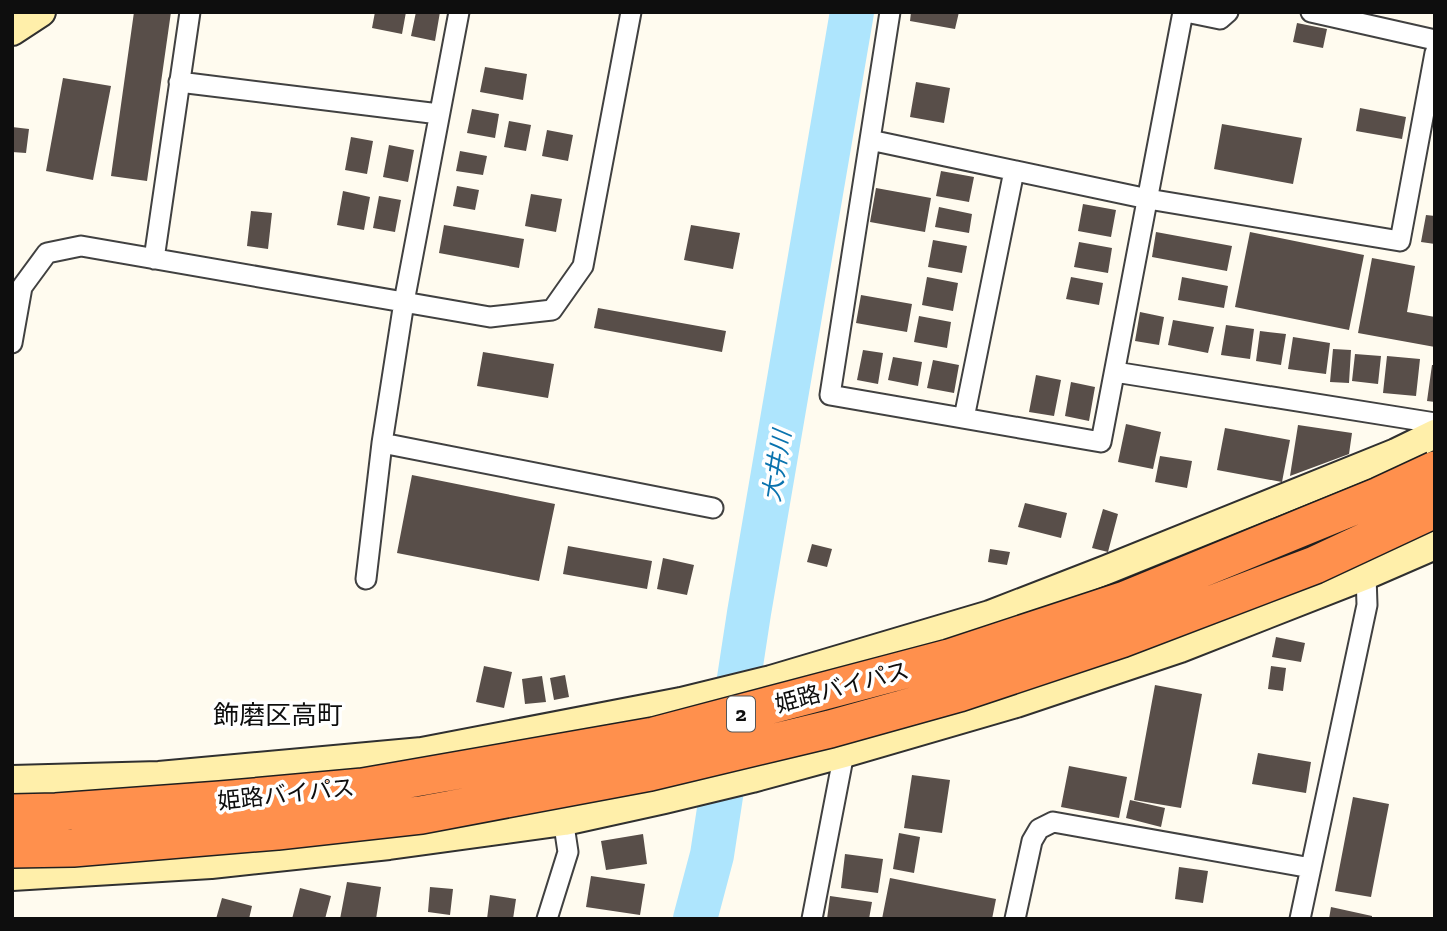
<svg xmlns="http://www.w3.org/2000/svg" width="1447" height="931" font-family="'Zilla Slab','Noto Sans JP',serif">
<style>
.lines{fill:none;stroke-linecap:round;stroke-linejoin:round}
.river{stroke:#aee5fd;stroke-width:44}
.building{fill:#584e49}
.street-casing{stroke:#414141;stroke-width:23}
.secondary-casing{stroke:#303030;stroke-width:32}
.street{stroke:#fff;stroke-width:19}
.secondary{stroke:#ffefaa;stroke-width:28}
.highway-bridge-casing{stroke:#1f1f1f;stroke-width:40;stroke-linecap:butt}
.highway-bridge{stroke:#ff904d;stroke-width:37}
.labels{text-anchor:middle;stroke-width:7;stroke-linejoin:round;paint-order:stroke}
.shield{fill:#fff;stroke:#565656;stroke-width:2}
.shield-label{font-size:21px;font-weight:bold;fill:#0e0e0e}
.street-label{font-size:23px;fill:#0e0e0e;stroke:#fff}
.water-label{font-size:24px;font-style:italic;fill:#0a73ae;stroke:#fff}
.quarter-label{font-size:26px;fill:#0e0e0e;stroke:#fff}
</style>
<rect width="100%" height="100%" fill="#fffbef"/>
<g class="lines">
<path class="river" d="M695,919l17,-64 37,-242 103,-601"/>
</g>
<path class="building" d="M134,12h37l-24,169 -36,-5z
M375,12h31l-4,22 -30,-6z
M416,12h24l-5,29 -24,-5z
M911,12h48l-4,17 -45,-8z
M1297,23l30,6 -4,19 -30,-6z
M485,67l42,7 -4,26 -43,-8z
M63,78l48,8 -18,94 -47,-9z
M916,82l34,6 -6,35 -34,-6z
M1360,108l46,9 -4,22 -46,-8z
M472,109l27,5 -4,24 -28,-5z
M509,121l22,4 -5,26 -22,-4z
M1222,124l80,14 -9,46 -79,-15z
M12,127l17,2 -3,24 -14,-1z
M547,130l26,5 -5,26 -26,-5z
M351,137l22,4 -6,33 -22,-4z
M389,145l25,5 -6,32 -25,-5z
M460,151l27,5 -4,19 -27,-4z
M941,171l33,6 -5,25 -33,-6z
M457,186l22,4 -4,20 -22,-4z
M876,188l55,10 -6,34 -55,-10z
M343,191l27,6 -6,33 -27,-5z
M531,194l31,5 -6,33 -31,-6z
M379,196l22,4 -6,32 -22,-4z
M1083,204l33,6 -5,27 -33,-6z
M939,207l33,7 -3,19 -34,-6z
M251,211l21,2 -4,36 -21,-3z
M1426,215l9,1v28l-14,-2z
M444,225l80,14 -5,29 -80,-15z
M691,225l49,8 -7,36 -49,-9z
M1156,232l76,14 -5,25 -75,-14z
M1250,232l114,23 -15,75 -114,-23z
M933,240l34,6 -5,27 -34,-6z
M1079,242l33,6 -4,25 -34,-6z
M1372,258l43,8 -8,46 28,5v30l-77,-14z
M927,277l31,6 -5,28 -31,-6z
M1071,277l32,6 -4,22 -33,-6z
M1182,277l46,9 -4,22 -46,-8z
M861,295l51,9 -5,28 -51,-9z
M598,308l128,23 -4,21 -128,-24z
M1140,312l24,5 -5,28 -24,-4z
M919,316l32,6 -4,26 -33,-6z
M1173,320l41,7 -6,26 -40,-8z
M1226,325l28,4 -4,30 -29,-4z
M1260,331l26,3 -5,31 -25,-4z
M1293,337l37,6 -4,31 -38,-5z
M1333,349l18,1 -2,33 -19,-1z
M863,350l20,3 -5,31 -21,-4z
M483,352l71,12 -6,34 -71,-12z
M1355,354l26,2 -3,28 -26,-3z
M1387,356l33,3 -4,37 -33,-3z
M893,357l29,5 -4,24 -30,-6z
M933,360l26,5 -5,28 -27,-5z
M1432,365h3v37l-8,-1z
M1036,375l25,5 -7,36 -25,-4z
M1071,382l24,5 -6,34 -24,-5z
M1126,424l35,8 -8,37 -35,-7z
M1298,425l54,8 -3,21 -59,22z
M1225,428l65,12 -8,42 -65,-12z
M1160,456l32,5 -5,27 -32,-6z
M412,475l143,29 -16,77 -142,-28z
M1025,503l42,10 -6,25 -43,-11z
M1103,509l15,5 -10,38 -16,-4z
M812,544l20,5 -5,18 -20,-5z
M568,546l84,15 -5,28 -84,-15z
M990,549l20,3 -3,13 -19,-3z
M663,558l31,7 -7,30 -30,-6z
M1276,637l29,6 -4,19 -29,-5z
M484,666l28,6 -8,36 -28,-6z
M1271,666l15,2 -3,23 -15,-2z
M565,675l4,22 -15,3 -4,-22z
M542,676l4,26 -21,2 -3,-25z
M1155,685l47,9 -21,114 -47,-8z
M1258,753l53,9 -5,31 -54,-9z
M1069,766l58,11 -8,41 -58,-11z
M912,775l38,5 -8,53 -38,-5z
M1353,797l36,7 -18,93 -36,-6z
M1130,800l35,8 -4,19 -35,-9z
M899,833l21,4 -6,36 -21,-4z
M643,834l4,30 -41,6 -5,-29z
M845,854l38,5 -5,34 -37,-5z
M1179,867l29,4 -5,32 -28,-4z
M591,876l54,8 -5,31 -54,-8z
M890,878l106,21 -4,20h-110z
M347,882l34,5 -5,32h-36z
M430,887l23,2 -3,26 -22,-3z
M300,888l31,8 -6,23h-33z
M490,895l26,4 -3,20h-26z
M830,896l42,6 -3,17h-42z
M222,898l30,8 -3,13h-33z
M1331,907l41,9v3h-43z"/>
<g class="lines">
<g class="street-casing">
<path id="street" d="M459,12l-55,290 -22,141 331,65
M890,12l-60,383 271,47 82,-430
M1186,12l34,7 8,-7
M1311,12l124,28
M179,82l260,32
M870,140l278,59 252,42 35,-188
M154,259l36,-247
M12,343l10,-56 25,-34 34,-7 409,71 62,-7 31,-44 48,-254
M1115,372l320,51
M964,418l50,-247
M366,579l16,-136
M547,919l21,-67 -6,-40
M812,919l32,-166
M1015,919l17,-78 7,-12 14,-7 258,46
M1300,919l67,-314 -1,-30"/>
</g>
<g class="secondary-casing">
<path id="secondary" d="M12,31l29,-19
M12,780l147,-4 263,-24 259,-50 90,-22 219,-65 116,-45 290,-117 39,-19
M12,876l199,-12 178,-19 175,-24 100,-22 88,-21 92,-25 172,-50 164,-55 186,-73 69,-30"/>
</g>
<use href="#street" class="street"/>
<use href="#secondary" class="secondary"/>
<g class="highway-bridge-casing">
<path id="highway-bridge" d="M12,813l44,-1 164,-12 143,-13 291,-51 295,-78 176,-58 254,-104 56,-26
M12,849l61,-1 204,-17 144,-16 229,-43 180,-43 129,-36 162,-54 194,-74 120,-56"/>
</g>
<use href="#highway-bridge" class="highway-bridge"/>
</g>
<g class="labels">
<rect class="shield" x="727" y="696.5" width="28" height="35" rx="5"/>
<g class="shield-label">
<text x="741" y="721">2</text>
</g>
<g class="street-label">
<text transform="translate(842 687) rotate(-15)" y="8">姫路バイパス</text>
<text transform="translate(286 794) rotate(-6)" y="8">姫路バイパス</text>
</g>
<g class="water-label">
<text transform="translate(777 466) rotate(-81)" y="8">大井川</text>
</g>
<g class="quarter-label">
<text x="278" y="724">飾磨区高町</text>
</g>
</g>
<rect width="1447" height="931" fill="none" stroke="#0e0e0e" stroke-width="28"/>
</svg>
